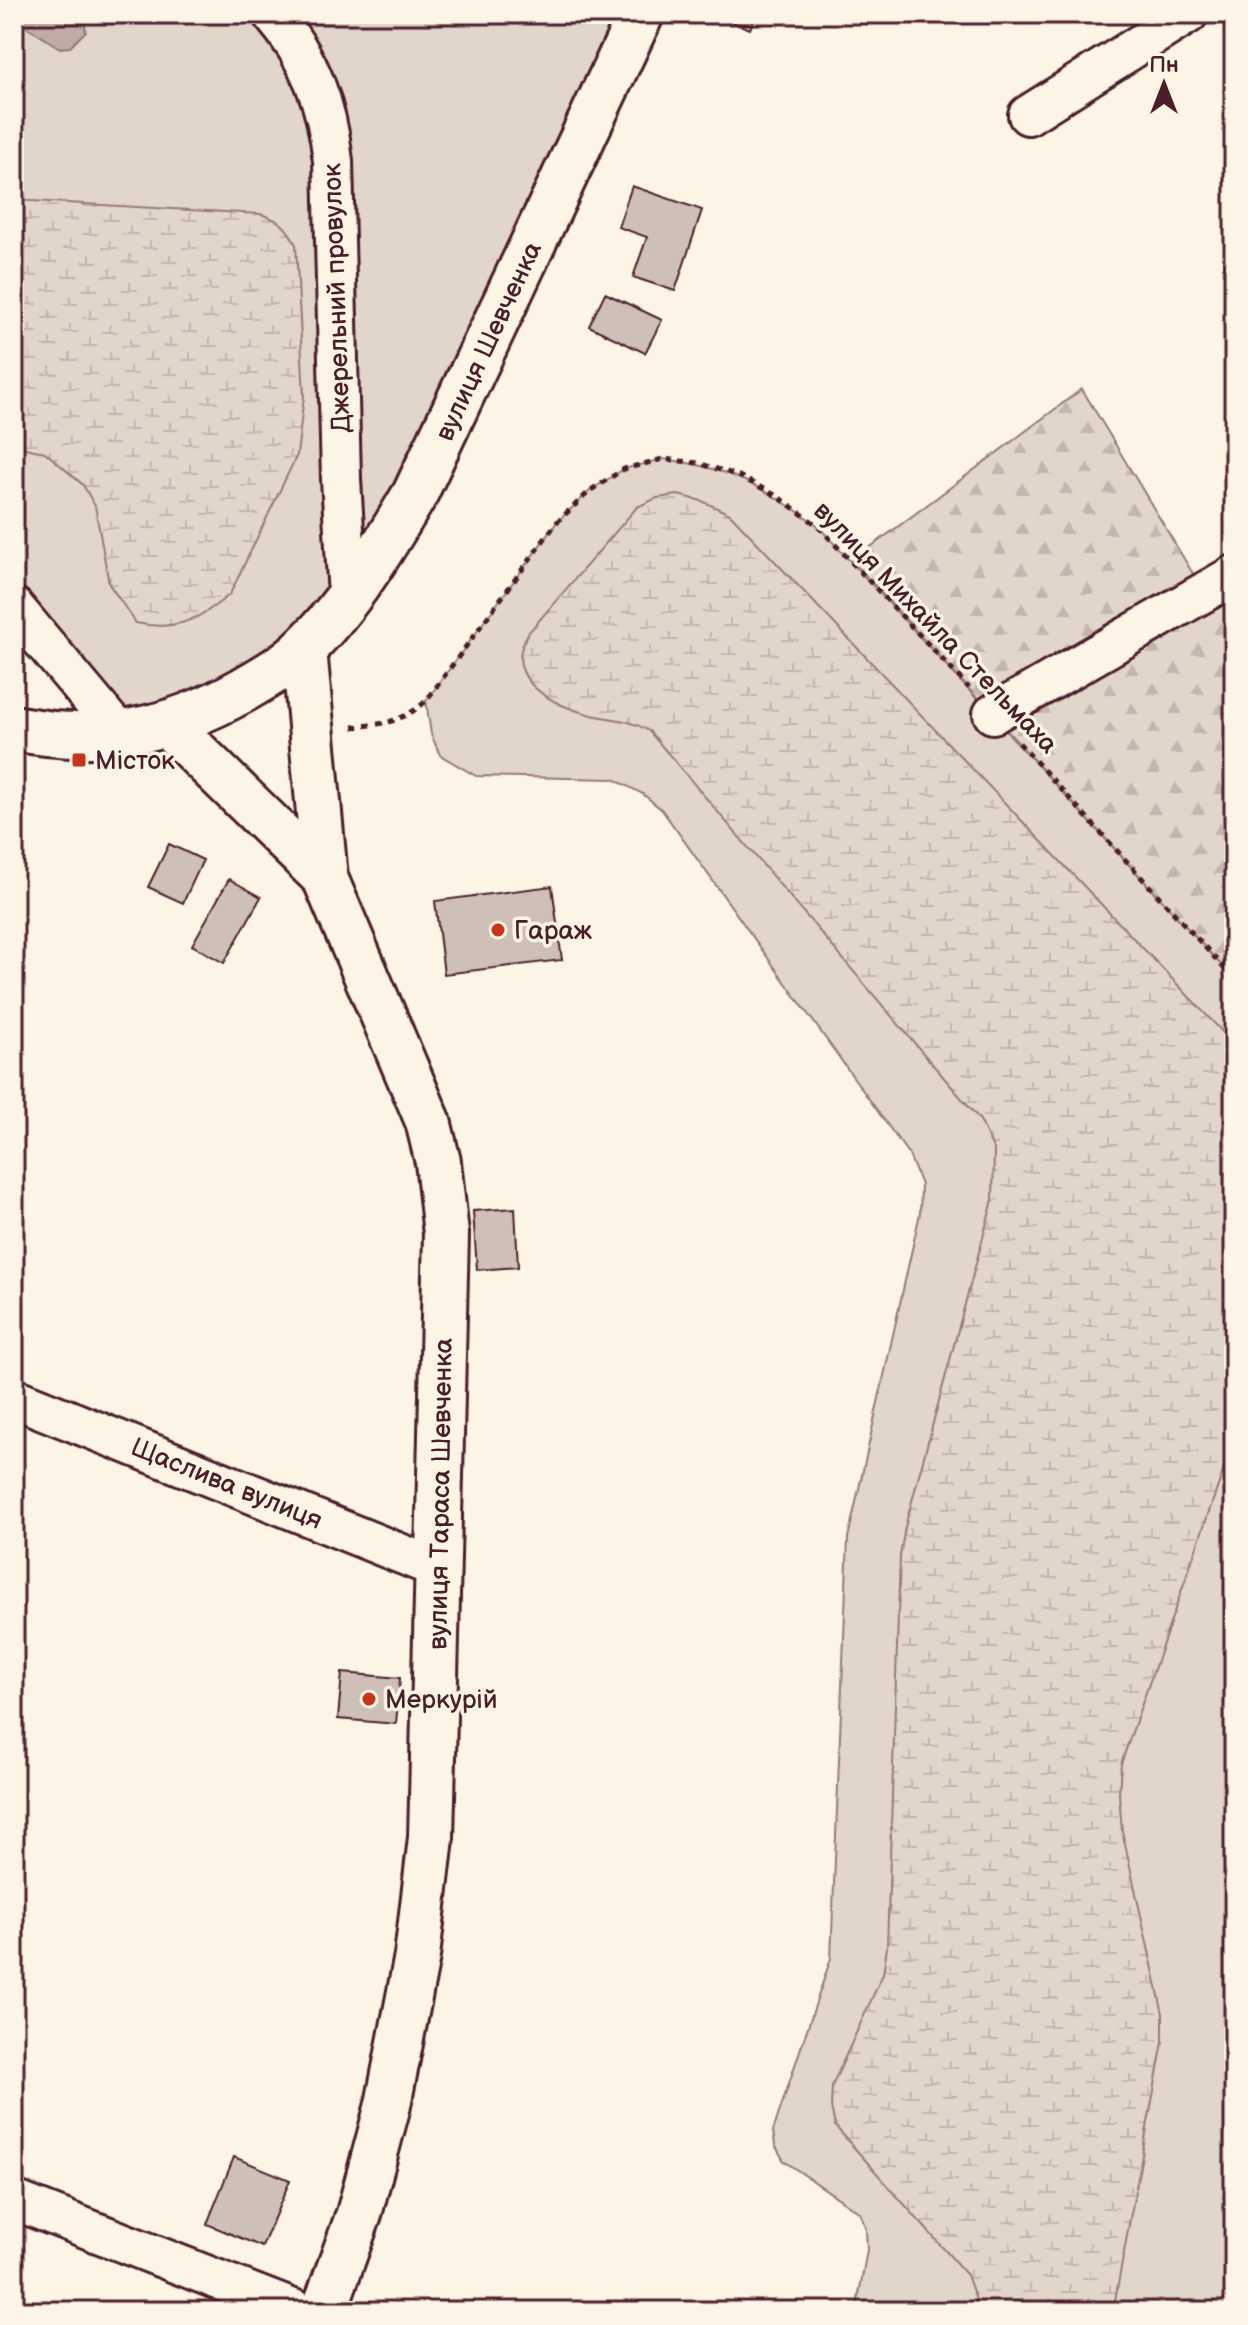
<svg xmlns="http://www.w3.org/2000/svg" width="1248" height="2325" font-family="'Balsamiq Sans',sans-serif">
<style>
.grass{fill:#e2d5ca;stroke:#967a7a;stroke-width:2}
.forest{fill:url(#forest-firs);stroke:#967a7a;stroke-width:2}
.wetland{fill:url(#wetland-marsh);stroke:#967a7a;stroke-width:2}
.water{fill:#c0aca5;stroke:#917474;stroke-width:2}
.building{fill:#cfc0b7;stroke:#4a1f2b;stroke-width:2}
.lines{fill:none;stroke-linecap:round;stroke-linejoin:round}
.street-casing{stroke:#4a1f2b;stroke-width:44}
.secondary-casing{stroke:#4a1f2b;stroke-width:50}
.path{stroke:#4a1f2b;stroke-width:5;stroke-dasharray:6 6;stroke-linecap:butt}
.street{stroke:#fcf5e5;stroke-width:38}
.secondary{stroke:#fcf5e5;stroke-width:44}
.poi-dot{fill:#c8321e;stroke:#fcf5e5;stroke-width:3}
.labels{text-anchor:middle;stroke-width:7;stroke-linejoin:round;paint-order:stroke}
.street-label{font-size:26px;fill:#4a1f2b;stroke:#fcf5e5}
.poi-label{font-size:26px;fill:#4a1f2b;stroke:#fcf5e5;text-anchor:start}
</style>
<defs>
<pattern id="forest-firs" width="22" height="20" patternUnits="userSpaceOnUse" patternTransform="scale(2)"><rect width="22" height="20" fill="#e2d5ca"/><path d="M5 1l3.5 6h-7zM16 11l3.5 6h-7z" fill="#c3b6ae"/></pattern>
<pattern id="wetland-marsh" width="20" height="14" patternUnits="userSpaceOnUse" patternTransform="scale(2)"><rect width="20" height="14" fill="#e2d5ca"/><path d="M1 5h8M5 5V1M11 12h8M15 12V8" fill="none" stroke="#c3b6ae"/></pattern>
</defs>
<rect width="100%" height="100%" fill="#fcf5e5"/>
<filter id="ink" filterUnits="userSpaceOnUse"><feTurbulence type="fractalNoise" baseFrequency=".0125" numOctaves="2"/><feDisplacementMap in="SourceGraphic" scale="16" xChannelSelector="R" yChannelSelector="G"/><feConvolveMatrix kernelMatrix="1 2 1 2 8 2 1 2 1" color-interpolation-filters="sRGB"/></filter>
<g filter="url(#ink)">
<path class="grass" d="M14,14h627l-212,452 -125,183 -183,86 -107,-128z
M663,459c63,7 103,29 154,66l417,454v1332h-378l11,-61 -1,-21 -6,-16 -76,-52 -9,-16 -2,-14 58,-173 17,-420 72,-325 1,-28 -12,-30 -247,-345 -19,-16 -29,-15 -138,-3 -36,-21 -9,-21 -5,-33 131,-179 34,-32 33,-21z"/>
<path class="forest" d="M1082,389l122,203 30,-17v404l-382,-418z"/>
<path class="wetland" d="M14,200l246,14c20,6 27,12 36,31l8,151 -7,59 -67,139c-29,25 -55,38 -94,29l-27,-39 -14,-78 -12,-21 -38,-33 -31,-6z
M678,495l24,6 28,13 504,530v396l-113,324 -2,30 3,37 41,183v28l-50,269h-133l-13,-36 -132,-149 -4,-19 1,-21 51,-112 4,-27 13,-391 5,-29 88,-327 1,-50 -14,-30 -331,-389c-24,-14 -41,-11 -65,-18 -38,-11 -83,-38 -55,-81l108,-125 20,-9z"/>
<path class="water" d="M14,14h69l3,17 -16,16 -10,1 -46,-29z"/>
<path class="building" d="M711,14h45l-6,15z
M632,186l70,24 -27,81 -42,-14 14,-40 -29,-10z
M605,293l57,27 -17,33 -56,-27z
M169,844l34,16 -20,43 -35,-16z
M229,879l32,18 -37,66 -32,-18z
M552,886l10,74 -118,14 -9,-73z
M515,1208l3,59 -41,3 -4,-59z
M342,1673l58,5 -4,46 -58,-5z
M234,2157l56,23 -28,67 -55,-23z"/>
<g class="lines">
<g class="street-casing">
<path id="street" d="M272,14c38,44 55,90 61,147l8,318 7,118
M1028,115l160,-101
M14,607l107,128
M993,714l241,-139
M14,1398l425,171
M14,2200l284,111"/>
</g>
<g class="secondary-casing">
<path id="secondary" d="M304,649l21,229 103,243 10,41 8,72 -15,604 -14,118 -29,149 -29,109 -35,97
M168,725l157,153
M14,728c85,17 154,4 229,-38 21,-12 44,-25 61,-42 45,-43 79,-100 111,-154l226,-480"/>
</g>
<path class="path" d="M353,727c32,-3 49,-5 73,-26l131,-179 34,-32 33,-21 39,-10 35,4 41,13 38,20 40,29 152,163
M1019,743l215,236"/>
<use href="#street" class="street"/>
<use href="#secondary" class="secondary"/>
</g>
</g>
<g class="poi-dot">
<rect x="71" y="752" width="16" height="16" rx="4"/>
<circle cx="498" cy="930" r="8"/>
<circle cx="369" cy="1699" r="8"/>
</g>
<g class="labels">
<g class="street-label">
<text transform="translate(336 298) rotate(-92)" y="9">Джерельний провулок</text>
<text transform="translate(488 341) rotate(-65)" y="9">вулиця Шевченка</text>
<text transform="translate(936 627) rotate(46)" y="9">вулиця Михайла Стельмаха</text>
<text transform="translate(227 1483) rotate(22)" y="9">Щаслива вулиця</text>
<text transform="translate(440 1494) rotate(-89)" y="9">вулиця Тараса Шевченка</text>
</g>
<g class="poi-label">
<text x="95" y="769">Місток</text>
<text x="514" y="939">Гараж</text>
<text x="385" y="1708">Меркурій</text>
</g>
</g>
<rect width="1248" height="2325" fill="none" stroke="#fcf5e5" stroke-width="48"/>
<rect x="24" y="24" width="1200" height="2277" fill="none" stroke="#4a1f2b" stroke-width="3" filter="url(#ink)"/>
<g transform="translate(1164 84)" stroke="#fcf5e5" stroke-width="6" paint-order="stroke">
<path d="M0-6L14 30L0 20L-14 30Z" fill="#4a1f2b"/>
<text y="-12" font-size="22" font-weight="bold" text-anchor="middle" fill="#4a1f2b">Пн</text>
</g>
</svg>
